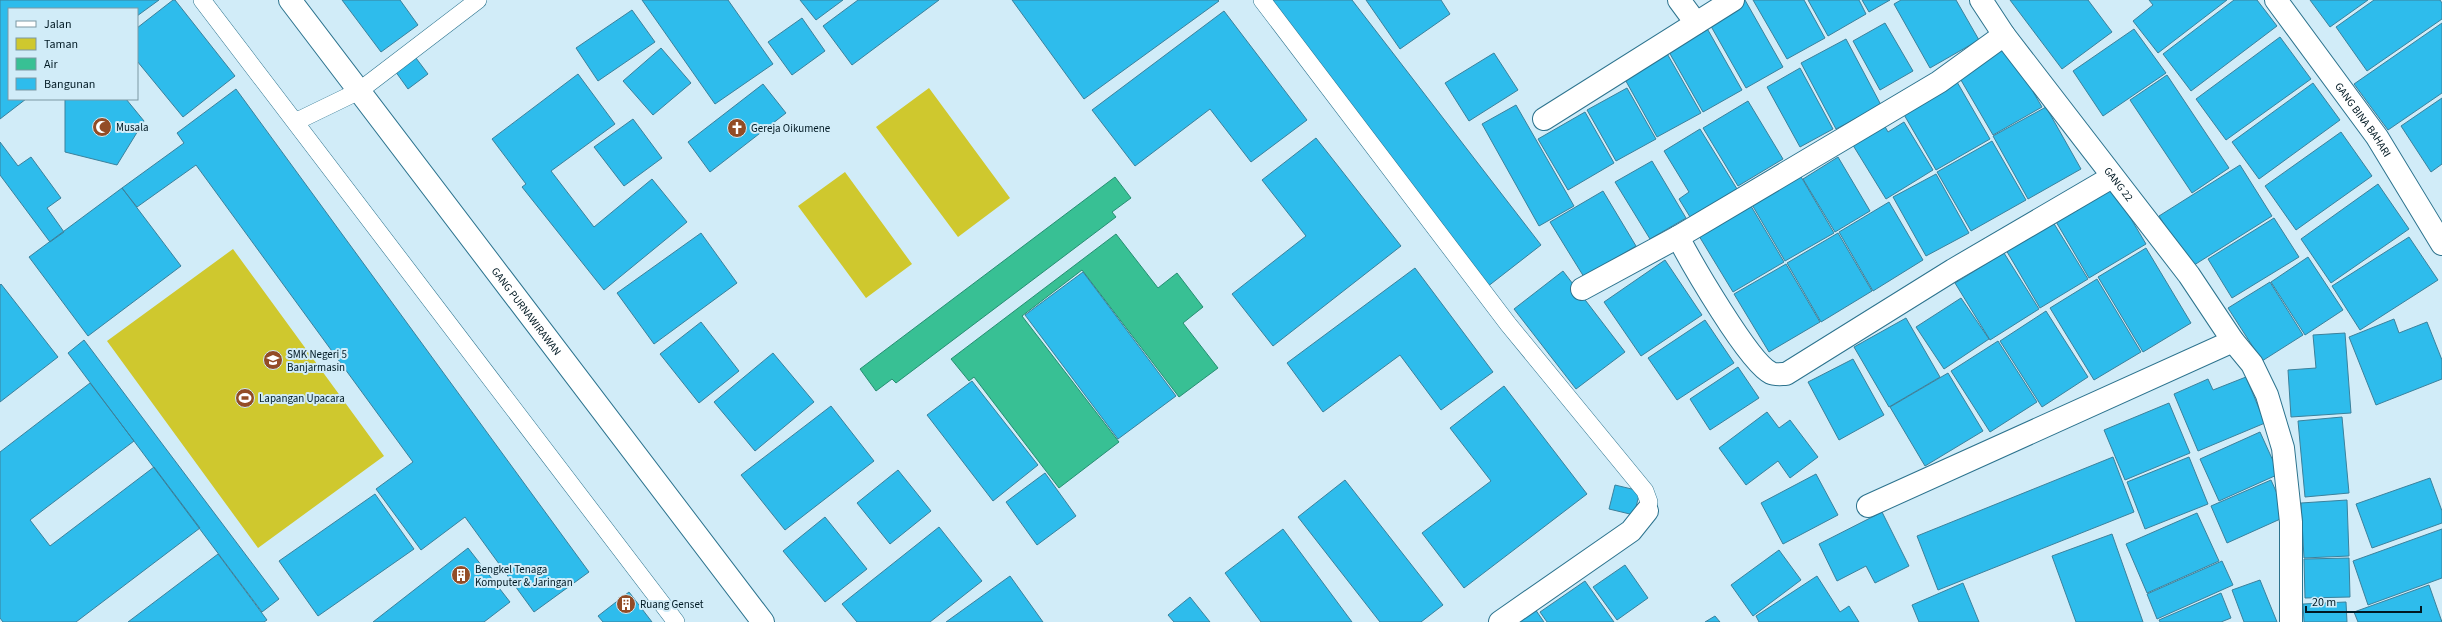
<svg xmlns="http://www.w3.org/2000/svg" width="2442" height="622" font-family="'Source Sans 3',sans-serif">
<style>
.green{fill:#cfc82e}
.water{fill:#38c094;stroke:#278e72}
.building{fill:#2ebcec;stroke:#3b819c}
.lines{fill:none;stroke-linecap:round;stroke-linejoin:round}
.lane-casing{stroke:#2c738e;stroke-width:18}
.street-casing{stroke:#2c738e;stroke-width:24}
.lane{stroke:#fff;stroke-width:17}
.street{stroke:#fff;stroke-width:22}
.labels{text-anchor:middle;stroke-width:4;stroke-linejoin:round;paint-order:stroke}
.street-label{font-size:11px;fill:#001923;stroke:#d1ecf8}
.poi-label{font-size:11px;fill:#001923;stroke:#d1ecf8;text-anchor:start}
</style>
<rect width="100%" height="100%" fill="#d1ecf8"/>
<path class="green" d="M929,88l81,110 -52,39 -82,-110z
M845,172l67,92 -46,34 -68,-92z
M233,249l151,207 -126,92 -151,-207z"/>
<path class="water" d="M1115,177l16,21 -19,14 4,5 -220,166 -4,-4 -16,12 -16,-22z
M1116,234l42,54 19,-15 26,34 -20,16 35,45 -39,29 -97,-127 -60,46 97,126 -60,46 -85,-111 -5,4 -18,-22z"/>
<path class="building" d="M0,0h159l-22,16v-7h-128v90h17l-26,20z
M173,0h2l60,76 -52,41 -46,-56v-33z
M342,0h58l18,25 -37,27z
M642,0h86l45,64 -58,40z
M800,0h43l-27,20z
M858,0h81l-87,65 -29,-39z
M1012,0h206l1,1 -135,98z
M1266,0h86l189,245 -54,42z
M1366,0h75l9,14 -50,35z
M1745,0l38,67 -37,21 -38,-67z
M1753,0h51l21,38 -38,21z
M1808,0h51l7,14 -38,22z
M1862,0h28l-21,12z
M1901,0h55l23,40 -49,28 -36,-64z
M2010,0h78l24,32 -50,37z
M2149,0h78l-69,53 -25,-32 20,-16z
M2234,0h23l20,26 -86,65 -28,-37z
M2310,0h58l-38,27z
M2374,0h66l2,3v16l-75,52 -31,-44z
M632,10l23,32 -57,39 -22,-33z
M1224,11l83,109 -56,42 -41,-53 -75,57 -43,-56z
M802,18l23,33 -33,24 -24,-33z
M1704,23l38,67 -39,22 -38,-67z
M1885,23l28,48 -33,19 -27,-49z
M2442,23v70l-54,37 -34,-46z
M2134,29l32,44 -63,43 -30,-45z
M2280,37l31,42 -85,61 -30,-41z
M1846,39l35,66 -45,24 -35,-66z
M2007,47l35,60 -49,28 -35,-60z
M661,48l30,35 -38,32 -30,-34z
M1665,50l36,63 -44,24 -35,-63z
M1494,53l24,37 -49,31 -24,-38z
M413,54l15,20 -20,15 -15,-21z
M1800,68l33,61 -33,18 -33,-60z
M578,74l37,50 -64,47 43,56 58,-48 35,43 -83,68 -82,-103 4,-3 -34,-45z
M1953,75l37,64 -54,31 -37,-64z
M2167,75l62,93 -37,25 -62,-93z
M2313,83l27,37 -81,59 -27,-37z
M763,84l23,29 -76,59 -22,-30z
M1627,88l29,51 -40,22 -29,-51z
M236,89l353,483 -55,40 -69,-95 -44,33 -45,-61 37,-27 -217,-297 -59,42 -15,-19 62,-45 -7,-10z
M2442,98v66l-11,8 -30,-46z
M65,99h61l18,22 -27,44 -52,-13z
M1748,101l35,58 -45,27 -35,-58z
M1516,105l58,101 -35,20 -57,-102z
M2046,107l35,62 -53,30 -35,-63z
M1585,112l29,51 -46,27 -30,-51z
M633,119l29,39 -38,28 -30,-39z
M1904,122l29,48 -47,29 -35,-57 32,-19 5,9z
M1700,129l42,68 -47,28 -16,-26 10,-7 -25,-41z
M2341,132l31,44 -76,54 -31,-44z
M1316,138l85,108 -128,100 -41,-52 74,-58 -44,-56z
M1992,141l34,59 -55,31 -34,-59z
M0,142l18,24 13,-9 30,41 -14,10 17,24 -14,10 -50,-67z
M1838,157l32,54 -35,21 -32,-53z
M1652,161l34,57 -36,21 -35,-57z
M2240,165l32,51 -81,51 -32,-51z
M1936,174l33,59 -43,23 -33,-59z
M1800,175l34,58 -49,28 -34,-58z
M2378,184l31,45 -78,54 -30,-44z
M2112,187l34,57 -57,34 -34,-58z
M122,188l59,78 -93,70 -59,-79z
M1603,191l33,55 -52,31 -34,-55z
M1889,202l34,58 -50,31 -34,-59z
M1751,206l33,56 -51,30 -34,-56z
M2274,218l25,39 -67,41 -24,-39z
M2053,222l35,57 -48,29 -34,-58z
M701,233l36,50 -83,61 -37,-51z
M1838,233l34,58 -51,31 -34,-59z
M2409,237l29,43 -78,50 -28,-44z
M2146,248l45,75 -48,29 -45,-75z
M2004,253l35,56 -49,31 -35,-57z
M2308,257l35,53 -38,25 -34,-53z
M1665,260l37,55 -61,41 -37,-54z
M1786,264l34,58 -51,30 -35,-58z
M1415,268l78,104 -52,38 -41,-55 -77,57 -36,-49z
M1563,271l62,81 -49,37 -62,-80z
M1083,272l93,124 -58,43 -93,-124z
M2097,279l44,73 -47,28 -44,-72z
M2270,282l33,53 -41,26 -34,-53z
M1,284l57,73 -58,45v-117z
M1961,298l28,41 -45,30 -28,-42z
M2046,311l42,66 -46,30 -42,-66z
M1906,318l34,59 -51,30 -35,-60z
M2394,319l5,14 28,-11 15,38v19l-66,26 -27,-68z
M1705,320l29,43 -57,37 -29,-42z
M701,322l38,49 -40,32 -39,-49z
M2345,333l6,80 -60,4 -3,-47 28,-2 -3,-33z
M84,340l195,259 -17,13 -194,-259z
M1998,341l39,61 -47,30 -39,-61z
M773,353l41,49 -59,49 -41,-49z
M1853,359l31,56 -45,25 -31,-58z
M1738,367l21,31 -49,32 -20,-31z
M1948,373l35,58 -58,35 -35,-59z
M2246,377l19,46 -67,28 -24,-57 34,-15 5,11z
M972,381l66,84 -45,36 -66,-86z
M90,383l44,58 -104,79 20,26 104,-79 46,61 -124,94h-73l-3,-4v-166z
M1504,386l83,108 -123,94 -42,-55 69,-52 -41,-53z
M2169,403l21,50 -65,27 -21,-50z
M831,406l43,55 -89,69 -44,-55z
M1767,412l12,16 11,-8 28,37 -28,21 -12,-17 -32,24 -27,-37z
M2342,417l7,76 -44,4 -7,-76z
M2260,432l19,42 -60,27 -19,-42z
M2113,457l21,55 -196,78 -21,-54z
M2189,457l19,47 -63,25 -18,-47z
M898,470l33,41 -41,33 -33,-41z
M1045,473l31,43 -39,29 -31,-43z
M1816,474l22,41 -55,29 -22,-41z
M2430,478l12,33v12l-70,25 -16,-44z
M1345,480l98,125 -22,17h-41l-82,-105z
M2271,480l16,36 -60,27 -16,-37z
M1615,485l25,6 -6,24 -25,-6z
M375,494l39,55 -96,67 -39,-55z
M2347,500l2,56 -45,2 -3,-55z
M1882,512l27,54 -34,17 -9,-17 -29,15 -18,-37z
M2197,513l22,48 -72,32 -21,-49z
M825,517l42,52 -42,33 -42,-51z
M939,527l43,54 -52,41h-73l-15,-18z
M1283,529l69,93h-91l-36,-49z
M2442,529v49l-74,27 -15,-44z
M2112,534l31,88h-67l-24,-66z
M468,548l42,54 -26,20h-111z
M1779,550l22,30 -48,36 -22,-31z
M218,554l49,66 -3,2h-136z
M2349,558l1,39 -45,1 -1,-39z
M2222,561l11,24 -76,34 -10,-25z
M1625,565l23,33 -31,22 -24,-33z
M1010,576l33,46h-97z
M1817,576l23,36 9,-6 10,16h-100l-3,-6z
M2260,580l17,42h-33l-12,-32z
M1585,581l29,41h-67l-7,-10z
M1963,583l16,39h-60l-7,-17z
M2429,585l13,37h-84l-4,-10z
M629,592l23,30h-49l-5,-6z
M2221,593l10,25 -10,4h-61l-1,-2z
M1190,597l20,25h-36l-6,-7z
M2346,602l1,20h-43l-1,-18z
M1535,609l9,13h-27z
M1715,616l5,6h-15z"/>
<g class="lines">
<g class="lane-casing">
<path id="lane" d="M202,0l474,622
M1262,0l246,324 137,167 4,11 -2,9
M295,122l64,-31 119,-91"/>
</g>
<g class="street-casing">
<g id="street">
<path id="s1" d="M290,0l473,622"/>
<path d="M1679,0l17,23"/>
<path id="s2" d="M1981,0l23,35 185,240 44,66 19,23 15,31 16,53 8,74v100"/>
<path id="s3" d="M2276,0l101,137 65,107"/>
<path d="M2004,35l-65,47 -261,155c13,25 71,126 93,136 4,2 11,1 15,1l167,-104 159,-93"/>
<path d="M1544,119l189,-119"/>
<path d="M1582,289l96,-52"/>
<path d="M1868,506l365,-165"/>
<path d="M1500,622l131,-91 16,-20"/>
</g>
</g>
<use href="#lane" class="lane"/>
<use href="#street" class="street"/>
</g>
<defs>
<g id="mosque-disc" transform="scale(1)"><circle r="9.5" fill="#934c26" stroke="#d1ecf8"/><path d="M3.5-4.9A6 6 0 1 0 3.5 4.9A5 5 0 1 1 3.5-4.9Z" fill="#fff"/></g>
<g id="church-disc" transform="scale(1)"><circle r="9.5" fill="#934c26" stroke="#d1ecf8"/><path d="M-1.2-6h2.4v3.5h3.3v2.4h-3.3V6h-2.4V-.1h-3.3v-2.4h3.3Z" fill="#fff"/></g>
<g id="school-disc" transform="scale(1)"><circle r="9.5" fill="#934c26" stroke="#d1ecf8"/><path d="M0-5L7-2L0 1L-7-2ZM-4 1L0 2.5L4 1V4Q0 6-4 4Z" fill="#fff"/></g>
<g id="stadium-disc" transform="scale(1)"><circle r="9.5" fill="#934c26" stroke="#d1ecf8"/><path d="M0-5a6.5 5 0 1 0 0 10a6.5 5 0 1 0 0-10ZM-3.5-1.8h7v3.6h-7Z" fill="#fff"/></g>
<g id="building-disc" transform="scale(1)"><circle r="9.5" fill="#934c26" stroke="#d1ecf8"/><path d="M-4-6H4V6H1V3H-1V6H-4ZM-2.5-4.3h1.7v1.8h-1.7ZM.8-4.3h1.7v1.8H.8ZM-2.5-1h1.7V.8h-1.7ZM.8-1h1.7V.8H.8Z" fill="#fff"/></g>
</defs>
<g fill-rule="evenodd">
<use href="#mosque-disc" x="102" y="127"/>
<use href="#church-disc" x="737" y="128"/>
<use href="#school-disc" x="273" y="360"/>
<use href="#stadium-disc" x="245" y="398"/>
<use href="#building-disc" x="461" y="575"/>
<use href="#building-disc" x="626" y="604"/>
</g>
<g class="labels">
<g class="street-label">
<text dy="4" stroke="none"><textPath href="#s3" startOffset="148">GANG BINA BAHARI</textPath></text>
<text dy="4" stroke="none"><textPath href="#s2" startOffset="230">GANG 22</textPath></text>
<text dy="4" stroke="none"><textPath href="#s1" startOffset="391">GANG PURNAWIRAWAN</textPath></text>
</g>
<g class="poi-label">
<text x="116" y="131">Musala</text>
<text x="751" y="132">Gereja Oikumene</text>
<text x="287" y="358">SMK Negeri 5<tspan x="287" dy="13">Banjarmasin</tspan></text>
<text x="259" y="402">Lapangan Upacara</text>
<text x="475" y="573">Bengkel Tenaga<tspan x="475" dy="13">Komputer &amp; Jaringan</tspan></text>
<text x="640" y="608">Ruang Genset</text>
</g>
</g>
<rect x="8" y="8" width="130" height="92" fill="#d1ecf8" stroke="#7d98a3"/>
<rect x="16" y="21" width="20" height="6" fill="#ffffff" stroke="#7d98a3"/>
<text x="44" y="28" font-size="12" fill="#001923">Jalan</text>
<rect x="16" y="38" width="20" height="12" fill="#cfc82e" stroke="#7d98a3"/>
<text x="44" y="48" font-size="12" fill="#001923">Taman</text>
<rect x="16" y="58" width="20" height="12" fill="#38c094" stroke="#7d98a3"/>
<text x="44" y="68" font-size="12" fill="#001923">Air</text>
<rect x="16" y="78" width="20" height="12" fill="#2ebcec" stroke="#7d98a3"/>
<text x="44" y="88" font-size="12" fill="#001923">Bangunan</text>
<path d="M2306 606v6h115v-6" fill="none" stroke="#001923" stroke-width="2"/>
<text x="2312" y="606" font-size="12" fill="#001923" stroke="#d1ecf8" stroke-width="3" paint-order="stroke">20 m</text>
</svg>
